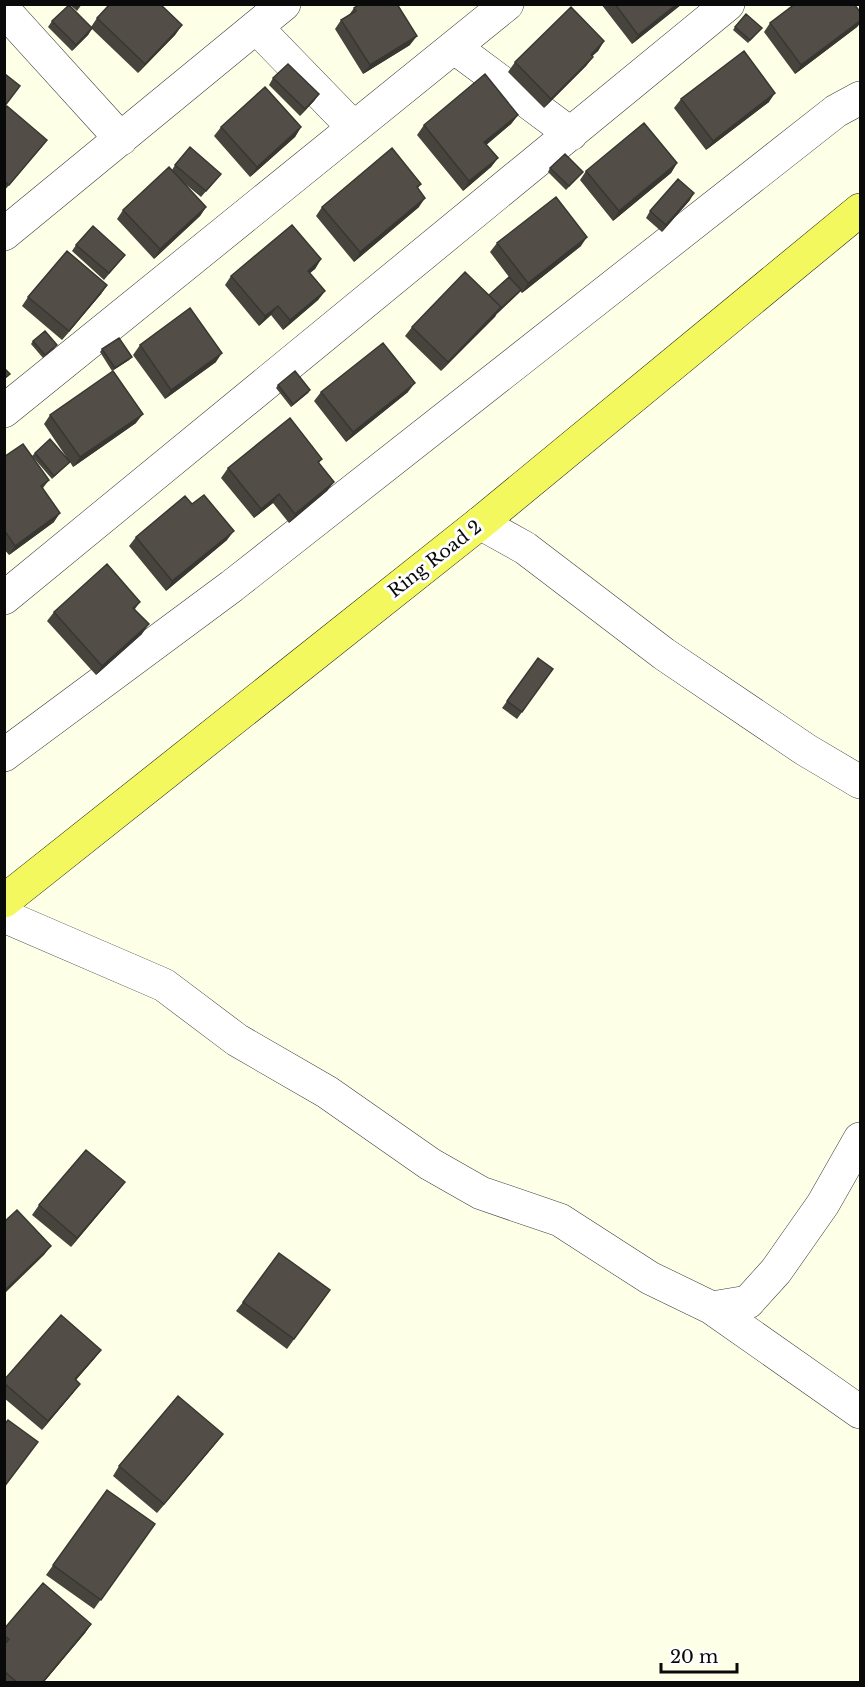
<svg xmlns="http://www.w3.org/2000/svg" width="865" height="1687" font-family="'Libre Baskerville',serif">
<style>
.lines{fill:none;stroke-linecap:round;stroke-linejoin:round}
.minor-casing{stroke:#3d3d3d;stroke-width:34}
.major-casing{stroke:#1b1b1b;stroke-width:34}
.minor{stroke:#fff;stroke-width:33}
.major{stroke:#f2f85e;stroke-width:33}
.wall{fill:#47433d}
.shaded-wall{fill:#393732}
.building{fill:#524e47;stroke:#393732;stroke-width:1.5}
.labels{text-anchor:middle;stroke-width:6;stroke-linejoin:round;paint-order:stroke}
.street-label{font-size:18px;fill:#0a0a0a;stroke:#fff}
</style>
<rect width="100%" height="100%" fill="#fdffe7"/>
<g class="lines">
<g class="minor-casing">
<path id="minor" d="M4,10l117,129
M256,27l98,101
M454,47l117,87
M4,234l280,-230
M4,411l503,-407
M480,523l45,25 139,106 142,96 54,32
M4,598l724,-594
M4,755l228,-169 604,-475 24,-13
M4,916l160,69 73,55 90,52 103,72 51,29 79,27 90,58 62,30 36,-6 28,-31 47,-67 37,-65
M712,1308l148,104"/>
</g>
<g class="major-casing">
<path id="major" d="M4,901l476,-378 380,-313"/>
</g>
<use href="#minor" class="minor"/>
<use href="#major" class="major"/>
</g>
<path class="wall" d="M69,4h13l-5,7z
M601,4h81l-50,40z
M354,8l56,37 -47,29 -28,-45 6,-9 8,-5z
M861,13v9l-4,5 -62,47 -31,-42 6,-9z
M97,18l85,7 -7,10 -37,38 -46,-44 -4,6 -16,16 -24,-24 4,-6 39,6z
M735,27l27,1 -14,15 -15,-13z
M604,41l-6,10 -6,5 1,1 -7,9 -42,42 -36,-36 7,-10z
M273,78l46,16 -5,7 -14,15 -31,-31z
M681,99l88,3 -63,48 -32,-42z
M4,110l43,30 -7,9 -36,42z
M518,115l-7,9 -25,21 12,13 -7,9 -28,24 -46,-56 7,-10z
M221,127h80l-6,10 -45,40 -36,-41z
M677,163l-6,10 -58,48 -33,-41 6,-9z
M175,165l46,9 -20,23 -17,-14 22,24 -6,9 -46,43 -37,-40 6,-9 49,-40z
M550,168l33,4 -17,18 -18,-18z
M421,184l-3,4 1,19 -65,55 -38,-46 6,-9z
M690,200l-28,32 -16,-14 4,-7z
M497,243l84,3 -59,47 -2,-2 -23,22 -56,58 -36,-35 7,-9 77,-32 20,-18 -19,-25z
M76,245l49,10 -21,25 -32,-29z
M321,259l-6,10 -6,4 16,18 -7,9 -35,30 -12,-15 -12,11 -34,-41 6,-9z
M107,285l-6,9 -39,46 -40,-34 6,-9z
M33,341l22,7 -12,10 -12,-14z
M140,345l76,17 -51,37 -32,-44z
M102,349l27,11 -17,11 -12,-19z
M278,385l32,5 -2,3 -17,14 -15,-19z
M321,392h87l-62,50 -32,-41z
M50,415l86,8 -63,44 -3,-5 -18,17 -20,-23 3,-3 34,8 -25,-37z
M4,457l45,23 -6,8 11,34 -45,33 -5,-6z
M322,459l-3,4 15,19 -7,9 -38,32 -16,-20 -19,15 -33,-40 7,-10z
M192,504l35,36 -61,51 -37,-45 7,-9z
M140,602l-5,7 7,25 -46,41 -49,-54 7,-9z
M538,658l15,11 -36,50 -15,-11z
M118,1191l-47,56 -39,-32 7,-10z
M330,1290l-43,59 -51,-38 7,-9z
M101,1350l-7,9 -18,21 -3,13 -31,37 -38,-32v-18z
M216,1443l-59,70 -44,-37 6,-10z
M107,1490l48,34 -61,85 -48,-34z
M91,1624l-6,9 -42,50h-39v-54z"/>
<path class="shaded-wall" d="M677,4h5l-50,40 6,-9z
M861,20v2l-4,5 -62,47 6,-9z
M182,25l-7,10 -37,38 7,-9z
M92,28l-4,7 -16,16 4,-6z
M417,36l-7,9 -47,29 7,-9z
M604,41l-6,10 -14,13 7,-9z
M593,57l-7,9 -42,42 7,-9z
M775,93l-6,9 -63,48 7,-9z
M319,94l-5,7 -14,15 5,-7z
M518,115l-7,9 -33,28 6,-10z
M301,127l-6,10 -45,40 7,-10z
M498,158l-7,9 -28,24 6,-10z
M677,163l-6,10 -58,48 6,-10z
M694,193l-4,7 -28,32 4,-7z
M425,198l-6,9 -65,55 6,-10z
M206,207l-6,9 -46,43 6,-10z
M587,237l-6,9 -59,47 6,-10z
M321,259l-6,10 -14,12 7,-10z
M107,285l-6,9 -39,46 7,-9z
M521,290l-2,3 -22,21 2,-4z
M325,291l-7,9 -35,30 7,-10z
M278,306l-7,9 -12,11 6,-10z
M501,307l-6,10 -54,54 7,-9z
M222,353l-6,9 -51,37 6,-9z
M132,357l-3,3 -17,11 3,-3z
M415,383l-7,9 -62,50 7,-10z
M310,390l-2,3 -17,14 2,-3z
M143,414l-7,9 -63,44 7,-10z
M334,482l-7,9 -38,32 6,-9z
M279,494l-6,9 -19,15 7,-9z
M60,513l-6,9 -45,33 6,-9z
M234,531l-7,9 -61,51 6,-10z
M149,624l-7,10 -46,41 6,-9z
M125,1182l-7,9 -47,56 6,-9z
M51,1246l-7,9 -40,39v-3z
M101,1350l-7,9 -26,30 7,-10z
M80,1384l-7,9 -31,37 6,-9z
M223,1434l-7,9 -59,70 7,-9z
M91,1624l-6,9 -42,50h-1z"/>
<path class="building" d="M110,4h50l22,21 -37,39 -48,-46z
M360,4h37l20,32 -47,29 -29,-45 15,-9 -2,-3z
M615,4h62l-39,31z
M795,4h59l7,9v7l-60,45 -31,-42z
M69,5l23,23 -16,17 -24,-24z
M571,7l33,34 -13,14 2,2 -42,42 -36,-37z
M746,14l16,14 -12,12 -15,-13z
M744,51l31,42 -62,48 -32,-42z
M288,64l31,30 -14,15 -32,-31z
M5,74l15,12 -16,21v-31z
M485,74l33,41 -34,27 14,16 -29,23 -45,-56z
M265,87l36,40 -44,40 -36,-40z
M7,106l40,34 -38,45 -5,-4v-71z
M644,123l33,40 -58,48 -33,-40z
M190,147l31,27 -15,17 -31,-26z
M392,148l29,36 -4,3 8,11 -65,54 -38,-45z
M565,154l18,18 -14,14 -19,-18z
M169,167l37,40 -46,42 -37,-39z
M678,179l16,14 -28,32 -16,-14z
M556,197l31,40 -59,46 -31,-40z
M292,225l29,34 -13,12 17,20 -35,29 -12,-14 -13,10 -34,-40z
M93,226l32,29 -16,18 -33,-28z
M67,251l40,34 -38,46 -41,-34z
M465,272l36,35 -53,55 -36,-35z
M509,277l12,13 -22,20 2,-3 -12,-12z
M190,308l32,45 -51,37 -31,-45z
M45,331l12,14 -12,10 -12,-14z
M119,338l13,19 -17,11 -13,-19z
M383,343l32,40 -62,49 -32,-40z
M4,368l6,6 -6,5z
M113,371l30,43 -63,43 -30,-42z
M295,371l15,19 -17,14 -15,-19z
M290,418l32,41 -4,3 16,20 -39,32 -16,-20 -18,15 -33,-41z
M50,439l20,23 -16,14 -19,-23z
M23,444l26,36 -8,6 19,27 -45,33 -11,-16v-73z
M204,495l30,36 -62,50 -36,-44 49,-41 7,8z
M107,564l33,38 -7,6 16,16 -47,42 -48,-54z
M538,658l15,11 -31,43 -15,-11z
M86,1150l39,32 -48,56 -38,-33z
M17,1210l34,36 -47,45v-69z
M279,1253l51,37 -36,49 -51,-37z
M61,1315l40,35 -26,29 5,5 -32,37 -44,-38v-3z
M178,1396l45,38 -59,70 -45,-38z
M8,1420l30,22 -34,45v-62z
M107,1490l48,34 -54,76 -48,-35z
M43,1583l48,41 -49,59h-24l-14,-12v-26l5,-6 -5,-3v-7z"/>
<g class="labels">
<g class="street-label">
<text transform="translate(435 559) rotate(-38)" y="6">Ring Road 2</text>
</g>
</g>
<rect width="865" height="1687" fill="none" stroke="#0a0a0a" stroke-width="12"/>
<path d="M661 1663v9h76v-9" fill="none" stroke="#0a0a0a" stroke-width="3"/>
<text x="670" y="1663" font-size="18" fill="#0a0a0a" stroke="#ffffff" stroke-width="4.5" paint-order="stroke">20 m</text>
</svg>
